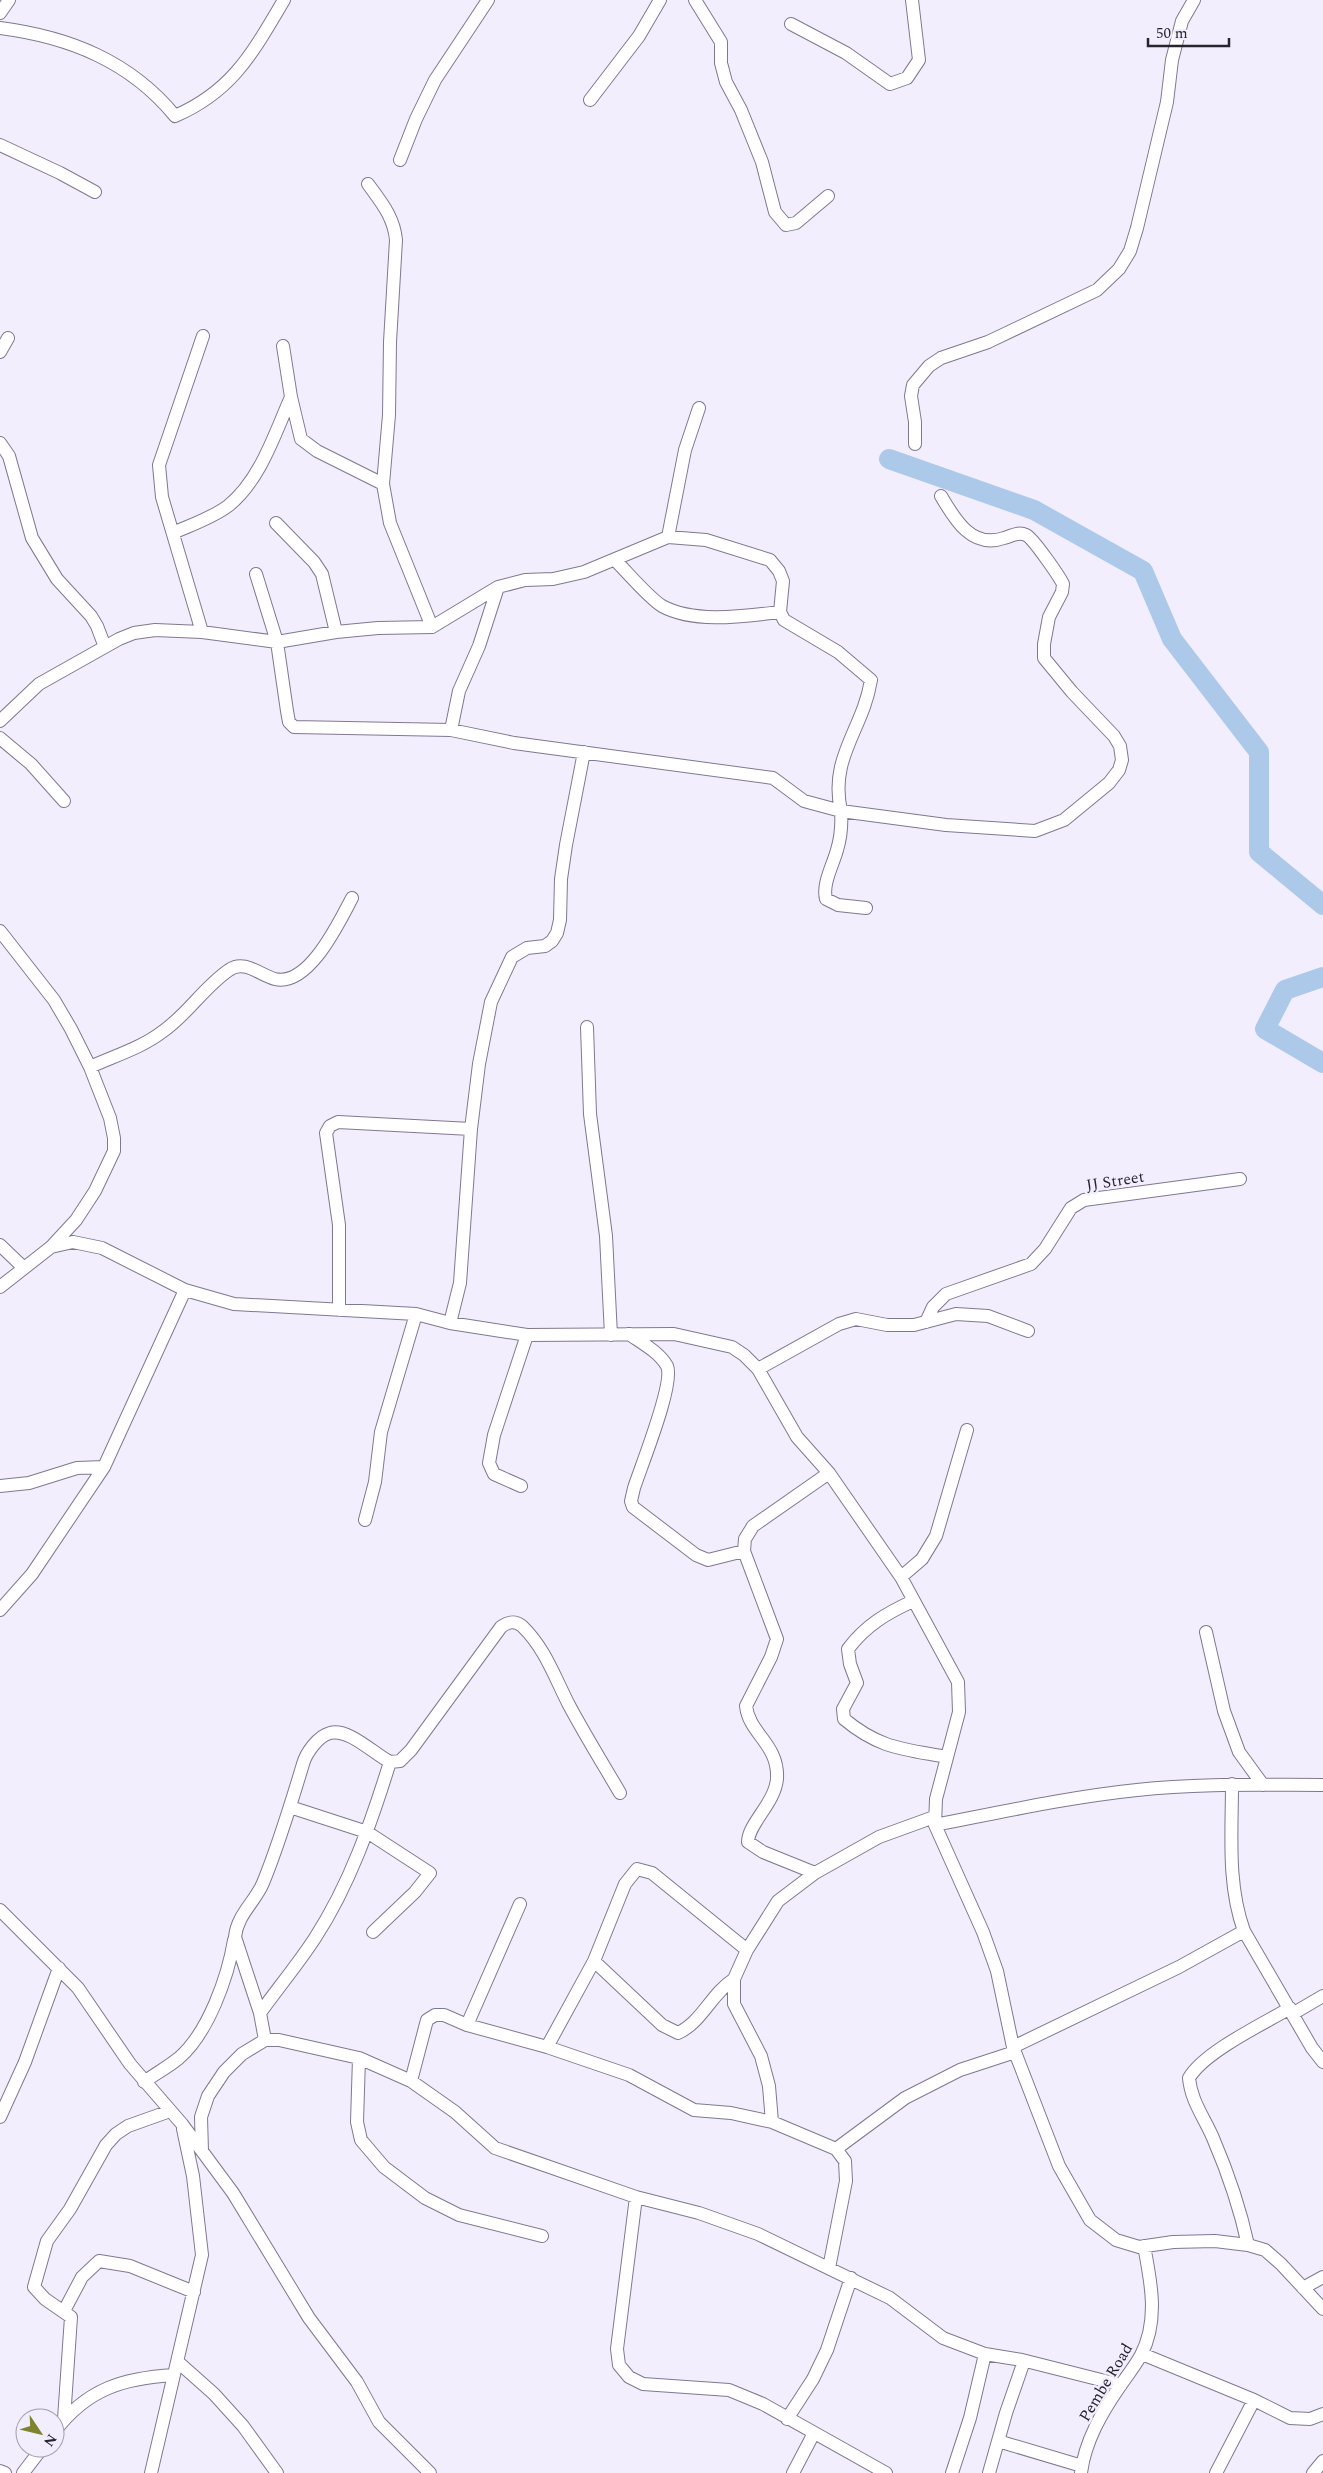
<svg xmlns="http://www.w3.org/2000/svg" width="1323" height="2473" font-family="Spectral,serif">
<style>
.lines{fill:none;stroke-linecap:round;stroke-linejoin:round}
.river{stroke:#acc9ea;stroke-width:20}
.minor-casing{stroke:#80788f;stroke-width:14}
.minor{stroke:#fff;stroke-width:12}
.labels{text-anchor:middle;stroke-width:5;stroke-linejoin:round;paint-order:stroke}
.street-label{font-size:16px;fill:#27242e;stroke:#f3eefe}
</style>
<rect width="100%" height="100%" fill="#f3eefe"/>
<g class="lines">
<path class="river" d="M889,459l145,51 109,61 29,68 87,113v100l64,53
M1323,977l-38,13 -20,39 58,34"/>
<g class="minor-casing">
<path id="minor" d="M695,0l26,42v21l5,19 15,28 21,52 13,50 11,13 10,-2 32,-27
M0,13l9,-13
M791,24l55,29 44,31 17,-6 12,-18 -7,-60
M0,28c69,9 130,33 175,88 58,-25 78,-64 109,-116
M590,100l49,-64 21,-36
M0,145l60,28 35,19
M400,160l16,-41 19,-39 53,-80
M368,184c13,18 26,33 28,56l-6,102 -1,73 -6,69 7,39 42,104
M283,346l8,51 10,42 16,12 66,33
M0,352l8,-14
M0,443l9,13 23,82 25,41 34,37 6,10 8,21
M915,444v-22l-4,-26 2,-11 16,-19 12,-8 47,-16 109,-52 22,-21 11,-18 7,-23 30,-126 5,-42 10,-39 12,-21
M276,523l38,39 8,12 14,58
M173,533c18,-8 39,-15 55,-27 32,-25 47,-73 63,-109
M668,537l17,-87 14,-42
M615,560c12,12 34,38 47,46 33,18 83,10 118,6
M256,574l21,68 10,69 2,11 5,5 157,3 63,13 259,35 31,23 37,10c1,14 0,26 -4,39 -4,15 -15,34 -11,49l12,6 28,3
M202,632l-40,-135 -3,-32 44,-129
M0,721l39,-37 80,-45 15,-6 21,-3 47,2 75,10 59,-10 42,-4 54,-1 66,-40 27,-7 28,-1 31,-7 84,-35 38,3 64,20 9,11 4,10 -3,31 4,8 54,32 33,28c-8,50 -42,77 -30,131l105,14 89,6 29,-11 45,-37 10,-13 3,-10 -2,-14 -6,-10 -42,-44 -28,-34v-14l5,-27 13,-25 1,-8c-4,-8 -30,-46 -37,-49 -8,-4 -14,1 -22,3 -32,11 -49,-18 -63,-42
M451,730l8,-39 20,-45 19,-59
M0,738l31,26 33,37
M0,931l54,69 17,29 19,38 20,51 4,20v13l-19,40 -19,29 -25,27
M587,1027l3,87 16,122 5,99
M90,1067c24,-11 51,-19 72,-35 25,-17 42,-45 67,-62 15,-11 31,5 46,9 34,8 64,-57 77,-81
M0,1245l24,23
M0,1287l51,-40 22,-5 29,6 83,42 49,14 182,10 34,9 77,12 147,-1 58,13 12,8 14,14 39,68 32,36 72,104 57,105 1,30 -23,87 -1,26 48,107 14,39 16,76 46,119 31,54 26,20 23,7 34,-5 42,-1 33,4 17,5 16,14 42,45
M339,1310v-85l-13,-92 4,-7 8,-4 133,7
M926,1322l7,-15 13,-13 85,-30 14,-15 26,-41 13,-8 156,-21
M450,1323l10,-40 11,-154 8,-65 12,-62 21,-45 15,-9 18,-2 7,-5 5,-8 3,-13 1,-41 5,-34 18,-93
M629,1334c13,9 30,18 38,32 8,17 -26,100 -33,122l-3,13 2,6 63,48 12,5 36,-9
M758,1369l81,-45 17,-5 31,6h27l42,-11 32,2 40,15
M0,1486l29,-3 48,-15 27,-1
M521,1486l-27,-12 -5,-11 5,-28 33,-100
M365,1520l10,-38 6,-50 35,-118
M901,1577l21,-18 14,-23 31,-106
M913,1601c-26,12 -47,24 -65,48l2,15 7,19 -14,26 1,10c36,30 60,30 103,38
M0,1610l32,-36 72,-107 81,-177
M1206,1632l18,79 15,41 24,33
M1232,1784c0,49 -5,100 12,147l68,117 11,14
M290,1807l77,25 63,41 -15,19 -42,40
M935,1825c67,-13 134,-28 202,-35 62,-7 124,-5 186,-5
M815,1873l-52,-21 -15,-10c0,-18 27,-39 29,-63 2,-35 -28,-45 -31,-73l25,-49 6,-18 -33,-88 1,-12 8,-13 76,-53
M0,1910l78,78 52,76 52,60 51,69 76,125 48,64 22,40 51,51
M594,1961l68,64 16,8c24,-11 33,-39 56,-54
M260,2013c18,-25 38,-49 55,-75 35,-54 56,-115 75,-176
M1294,2013l29,-17
M467,2025l53,-121
M265,2040l-5,-27 -25,-76c2,-22 20,-35 28,-54 16,-39 28,-79 40,-119 3,-11 15,-28 27,-31 19,-5 44,21 60,29l10,-1 11,-11 90,-123c7,-5 13,-7 21,-1 23,22 33,52 47,79 16,30 34,59 51,88
M547,2047l47,-86 31,-77 12,-15 15,4 95,77
M1013,2047l166,-80 65,-36
M359,2058l-2,64 4,18 23,27 41,31 34,17 83,21
M411,2081l16,-61 8,-5h9l23,10 80,22 82,28 65,35 37,3 41,9 64,27 9,12 1,20 -17,87
M144,2082c11,-8 24,-15 35,-24 29,-25 49,-81 55,-118
M0,2117l25,-55 34,-94
M772,2122l-3,-36 -8,-30 -27,-52v-25l13,-29 31,-49 37,-28 64,-36 55,-20
M836,2149l69,-51 55,-28 55,-18
M202,2151l-1,-34 7,-21 16,-24 18,-18 23,-14h14l80,18 52,23 44,31 40,36 141,49 63,16 59,21 132,64 53,40 42,16 37,6 99,25
M636,2197l-19,152 2,16 10,12 14,7 86,6 34,14 123,69
M1248,2245c-8,-37 -20,-72 -35,-107 -9,-21 -22,-37 -24,-60 15,-26 74,-54 101,-70
M1303,2288l20,-11
M64,2311l18,-34 17,-16 31,5 64,26
M1142,2354l112,46 36,18 20,1 13,-5
M178,2362l36,32 29,32 34,47
M64,2419l7,-102 -26,-18 -11,-12 13,-46 23,-32 36,-64 10,-11 12,-8 42,-15
M787,2419l26,-40 14,-29 24,-72
M55,2431c32,-42 68,-53 119,-56
M998,2441l84,25
M0,2471l5,2
M23,2473l19,-25
M151,2473l51,-218 -9,-79 -10,-47
M793,2473l21,-40
M952,2473l18,-55 15,-64
M989,2473l17,-60 18,-52
M1081,2473c4,-32 21,-61 39,-87 7,-10 15,-20 21,-31 18,-34 10,-73 3,-109
M1216,2473l38,-73
M1313,2473l10,-12"/>
</g>
<use href="#minor" class="minor"/>
</g>
<g class="labels">
<g class="street-label">
<text transform="translate(1115 1180) rotate(-9)" y="6">JJ Street</text>
<text transform="translate(1105 2382) rotate(-59)" y="6">Pembe Road</text>
</g>
</g>
<g transform="translate(40 2433) rotate(125)"><circle r="24" fill="#f3eefe" stroke="#a19dab"/>
<path d="M0-4L9 19L0 12L-9 19Z" fill="#7f832d"/>
<text y="-8" font-size="14" font-weight="bold" text-anchor="middle" fill="#27242e">N</text>
</g>
<path d="M1148 38v8h81v-8" fill="none" stroke="#27242e" stroke-width="2.5"/>
<text x="1156" y="38" font-size="15" fill="#27242e" stroke="#f3eefe" stroke-width="4" paint-order="stroke">50 m</text>
</svg>
